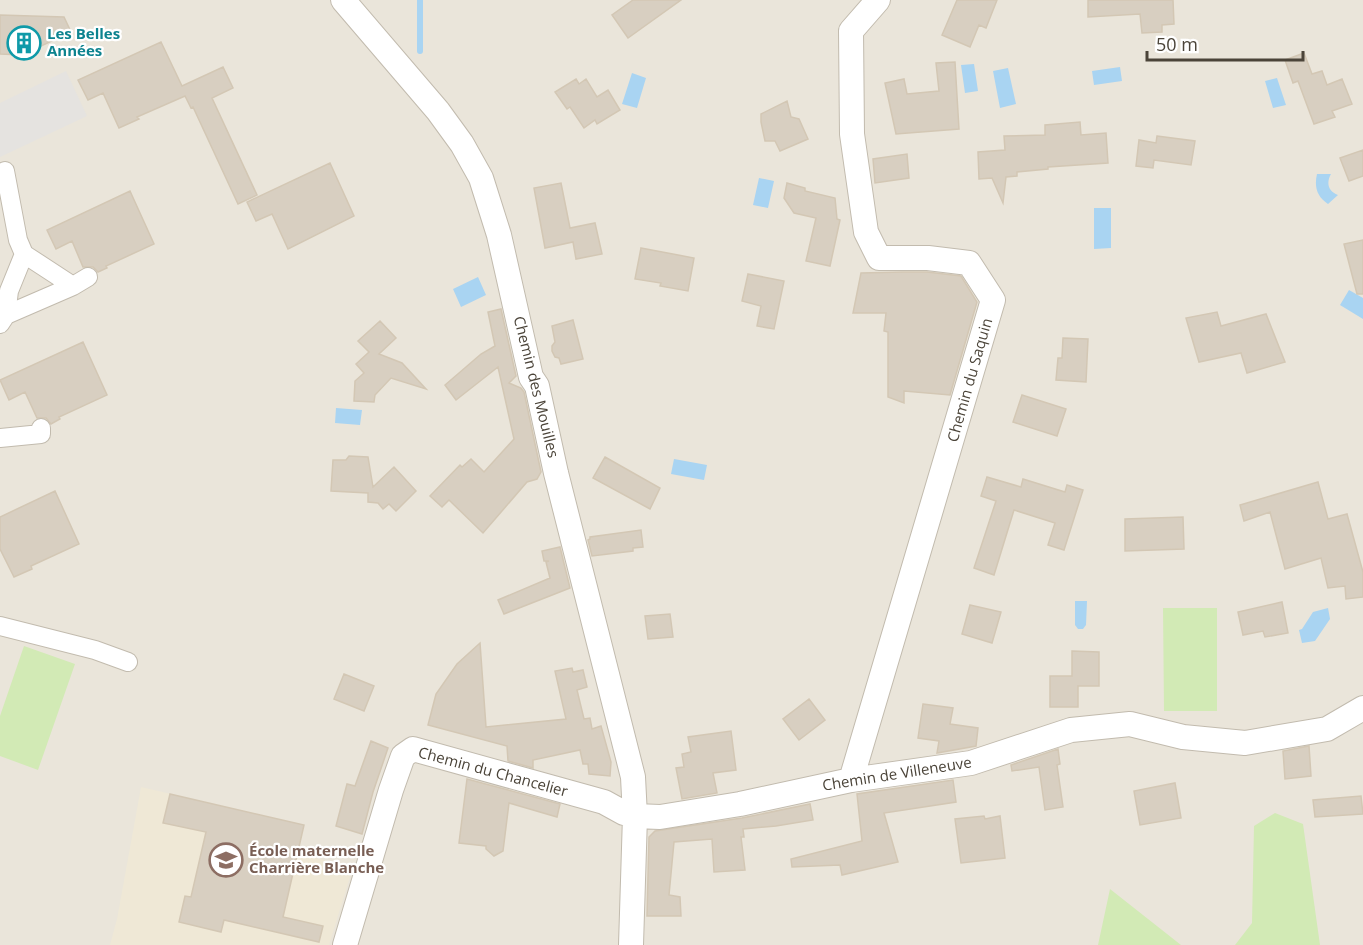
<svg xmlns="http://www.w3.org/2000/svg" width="1363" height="945" font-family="'Open Sans',sans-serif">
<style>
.residential{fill:#eae5da}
.education{fill:#efe8d6}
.green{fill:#d2eab5}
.parking{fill:#e5e3e0}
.water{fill:#a9d4f2}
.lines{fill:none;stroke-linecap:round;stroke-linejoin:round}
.stream{stroke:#a9d4f2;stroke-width:6}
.building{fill:#d8cfc1;stroke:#d3c7b4;stroke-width:1.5}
.pedestrian-casing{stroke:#c2bbae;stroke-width:20}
.minor-casing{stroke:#c2bbae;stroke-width:26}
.pedestrian{stroke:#fff;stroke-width:18}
.minor{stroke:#fff;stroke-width:24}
.labels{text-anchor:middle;stroke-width:4.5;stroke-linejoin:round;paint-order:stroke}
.culture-label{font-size:15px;font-weight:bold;fill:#0d838f;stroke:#fff;text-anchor:start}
.street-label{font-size:15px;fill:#4b4439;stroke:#fff}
.education-label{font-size:15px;font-weight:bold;fill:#785e54;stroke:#fff;text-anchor:start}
</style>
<rect width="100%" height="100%" fill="#f6f3ec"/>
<path class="residential" d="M0,0h1363v945h-1363z"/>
<path class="education" d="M141,787l163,38 -6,29 55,13 -24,78h-219l7,-26z"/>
<path class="green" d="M1163,608h54v103h-53z
M24,646l51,18 -37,106 -38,-14v-40z
M1275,813l28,11 17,121h-85l17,-22 2,-97z
M1110,889l71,56h-83z"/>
<path class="parking" d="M66,71l21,45 -87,41v-54z"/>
<path class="water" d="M974,64l4,27 -13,2 -4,-28z
M1120,67l2,14 -28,4 -2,-14z
M1008,68l8,36 -16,4 -7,-37z
M632,73l14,5 -9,30 -15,-4z
M1277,78l9,27 -13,3 -8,-27z
M1317,174h14c-5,9 -3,17 7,21l-10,9c-11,-7 -14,-17 -11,-30z
M759,178l15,3 -6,27 -15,-3z
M1094,208h17v40l-17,1z
M478,277l8,18 -25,12 -8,-18z
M1349,290l14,8v21l-23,-14z
M336,408l26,2 -2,15 -25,-2z
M674,459l33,6 -3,15 -33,-6z
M1075,601h12l-1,24 -3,4h-5l-3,-4z
M1328,608l2,11 -15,22 -13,2 -3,-13 3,-1 11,-17z"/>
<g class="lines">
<path class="stream" d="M420,0v51"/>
</g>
<path class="building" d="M633,0h48l-53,38 -16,-23z
M957,0h40l-11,28 -7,-3 -9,22 -28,-12z
M1088,0h85l1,24 -12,1v7l-20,1 -2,-19 -52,3z
M0,15l64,2 7,15 -49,23 -22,-1z
M161,42l21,44 41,-19 10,21 -21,10 45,97 -19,9 -45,-97 -2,1 -6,-12 -48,21 2,2 -20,9 -16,-35 -15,7 -10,-20z
M1304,53l8,21 10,-3 5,14 15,-6 10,25 -20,7 3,6 -21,7 -16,-43 -5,2 -8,-23z
M955,62l4,67 -63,5 -11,-51 19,-4 3,15 32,-3 -3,-28z
M576,79l3,5 7,-5 11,18 11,-7 12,20 -23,14 -2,-4 -11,8 -14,-21 -3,2 -12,-17z
M787,101l4,16 8,2 9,20 -28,12 -5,-10h-10l-4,-19v-8z
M1080,122l1,13 25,-2 2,30 -60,4v2l-31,3v4l-11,1 -3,26 -11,-25 -13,1 -1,-27 27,-2 -1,-14 41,-1v-10z
M1157,136l38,5 -4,24 -37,-5 -1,8 -17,-2 3,-26 17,3z
M1363,150v26l-14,5 -9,-23z
M907,154l2,24 -34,5 -2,-24z
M330,163l24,53 -66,33 -16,-35 -16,7 -9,-19z
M561,183l9,45 25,-5 7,31 -26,5 -3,-17 -28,6 -11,-60z
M787,183l18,5v3l30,7 2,21 3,1 -10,46 -24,-5 10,-43 -22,-5 -10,-15z
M130,191l24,53 -48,22 1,2 -9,4 -5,-5h-10l-11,-26 -16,8 -9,-19z
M1363,240v54h-6l-13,-50z
M641,248l53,10 -6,33 -28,-5 1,-3 -26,-4z
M903,272h24l34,4 16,26 -27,93 -46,-4v12l-16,-6v-65l-4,-1 2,-18h-33l8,-40z
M748,274l36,7 -10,48 -17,-3 4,-20 -19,-5z
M501,309l15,67 -7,7 12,5 3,4 17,80 -4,7 -10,3 -44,51 -34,-33 -7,7 -12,-11 30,-31 2,2 9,-8 13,13 30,-33 -16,-72 -42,33 -11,-15 36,-31 14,-8 -7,-34z
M1217,312l4,14 45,-12 19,48 -38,11 -6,-20 -42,9 -13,-44z
M573,320l10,39 -22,5 -2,-6 -4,-1 -3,-6v-5l3,-4 -3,-16z
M380,321l16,17 -17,16 23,9 24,26 -35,-11 -16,17 -1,7 -20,-1 1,-20 9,-8 -8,-9 13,-12 -11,-11z
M1063,338l25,1 -2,43 -30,-2 2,-22h4z
M83,342l24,53 -48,22 1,2 -9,5 -5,-6h-9l-12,-26 -16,8 -9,-20z
M1022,395l44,14 -9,27 -44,-14z
M349,456l19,1 5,30 21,-20 22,24 -20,20 -7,-7 -6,5 -5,-6 -10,-1v-9l-37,-2 2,-31h13z
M605,457l55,31 -10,21 -57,-31z
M987,477l34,10 2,-8 42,13 2,-7 16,5 -19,60 -16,-5 7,-22 -41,-13 -20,65 -20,-7 22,-67 -15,-5z
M1318,482l10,37 19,-5 16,58v25l-17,2 -1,-13 -17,2 -7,-30 -36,11 -15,-57 -26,9 -4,-16z
M55,491l24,53 -48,22 1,3 -18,8 -14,-28v-32z
M1183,517l1,32 -59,2v-32z
M641,530l2,17 -10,1v3l-41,5 -4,-16 2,-1v-2z
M560,547l10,41 -66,26 -6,-14 52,-22 -4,-16 3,-1h-5l-2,-10z
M1282,602l6,31 -23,4 -2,-6 -20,4 -5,-23z
M970,605l31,7 -9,31 -30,-9z
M670,614l3,23 -25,2 -3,-23z
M480,643l6,84 80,-8 -11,-48 17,-3 1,4 10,-2 4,17 -10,3 7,29 6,-1 2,11 9,-3 10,36 -1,14 -21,-2 -1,-10h-5l-3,-14 -47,10v8l-25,-7 -1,-15 -79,-21 8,-31 21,-30z
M1072,651l27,1v34h-21v21h-28v-31h22z
M344,674l30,12 -10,25 -30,-12z
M809,699l16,21 -26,20 -16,-21z
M923,704l30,4 -3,16 28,4 -2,18 -39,7 2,-12 -21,-3z
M731,731l5,39 -23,3 4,20 -35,6 -6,-31 8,-1 -2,-13 9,-2 -3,-15z
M371,741l17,7 -15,44 -11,42 -26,-8 11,-42 8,2z
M1309,746l2,30 -26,3 -2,-28z
M1058,749l2,15 -3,1 6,42 -18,3 -6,-43 -27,4 -1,-6z
M467,779l93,25 -3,13 -48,-14 -6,48 -9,5 -8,-7v-3l-27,-3z
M953,780l3,22 -72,11 14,49 -56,13 -2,-10 -48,2 -1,-8 71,-18 -5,-47z
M1175,783l6,35 -41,7 -6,-34z
M170,794l134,31 -21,92 40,9 -4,16 -95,-22 -3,12 -42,-10 6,-26 6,1 15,-65 -43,-9z
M1361,796l2,18 -48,3 -2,-17z
M810,804l3,16 -37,6 -33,3 1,8h-3l4,33 -31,2 -2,-33 -38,3 -5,53 11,2 1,19h-34l2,-79 6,-6 87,-13z
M984,816l1,3 15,-3 5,42 -44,5 -6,-44z"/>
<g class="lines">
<g class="pedestrian-casing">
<path id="pedestrian" d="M5,171l13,69 6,14 49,32 15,-9
M6,315l67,-29
M0,324l6,-9 3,-24 15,-37
M0,438l41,-4v-6
M0,626l95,24 33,12"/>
</g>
<g class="minor-casing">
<path id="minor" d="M343,0l95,111 24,33 19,34 18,57 32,142 6,9 19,87 77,304 2,39 -4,129
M851,780l142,-480 -24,-37 -41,-5h-49l-13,-26 -14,-98 -1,-103 27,-31
M345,945l46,-155 12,-34 10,-7 191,53 20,11 11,3 25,1 80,-13 111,-24 120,-17 100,-33 59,-6 53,13 62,6 82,-14 36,-21"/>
</g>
<use href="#pedestrian" class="pedestrian"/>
<use href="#minor" class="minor"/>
</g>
<defs>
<g id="building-ring" transform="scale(1.725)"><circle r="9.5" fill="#fff" stroke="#0f9aa8" stroke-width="1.5"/><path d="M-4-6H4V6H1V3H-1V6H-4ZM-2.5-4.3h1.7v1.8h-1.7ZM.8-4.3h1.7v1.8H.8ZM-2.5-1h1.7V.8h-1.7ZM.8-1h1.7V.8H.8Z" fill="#0f9aa8"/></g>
<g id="school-ring" transform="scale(1.725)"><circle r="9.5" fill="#fff" stroke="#8d6e63" stroke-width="1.5"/><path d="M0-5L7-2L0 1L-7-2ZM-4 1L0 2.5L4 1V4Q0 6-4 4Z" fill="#8d6e63"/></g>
</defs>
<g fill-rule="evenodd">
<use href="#building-ring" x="24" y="43"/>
<use href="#school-ring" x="226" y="860"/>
</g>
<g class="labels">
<g class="culture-label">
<text x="47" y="39">Les Belles<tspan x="47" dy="17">Années</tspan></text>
</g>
<g class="street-label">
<text transform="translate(970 380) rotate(-74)" y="5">Chemin du Saquin</text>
<text transform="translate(536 387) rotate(76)" y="5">Chemin des Mouilles</text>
<text transform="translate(493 772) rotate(15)" y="5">Chemin du Chancelier</text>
<text transform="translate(897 774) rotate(-9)" y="5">Chemin de Villeneuve</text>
</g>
<g class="education-label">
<text x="249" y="856">École maternelle<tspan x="249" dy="17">Charrière Blanche</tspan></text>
</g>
</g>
<path d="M1147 51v9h156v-9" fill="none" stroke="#4b4439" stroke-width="3"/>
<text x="1156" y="51" font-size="18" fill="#4b4439" stroke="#ffffff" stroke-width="4.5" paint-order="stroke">50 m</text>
</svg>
